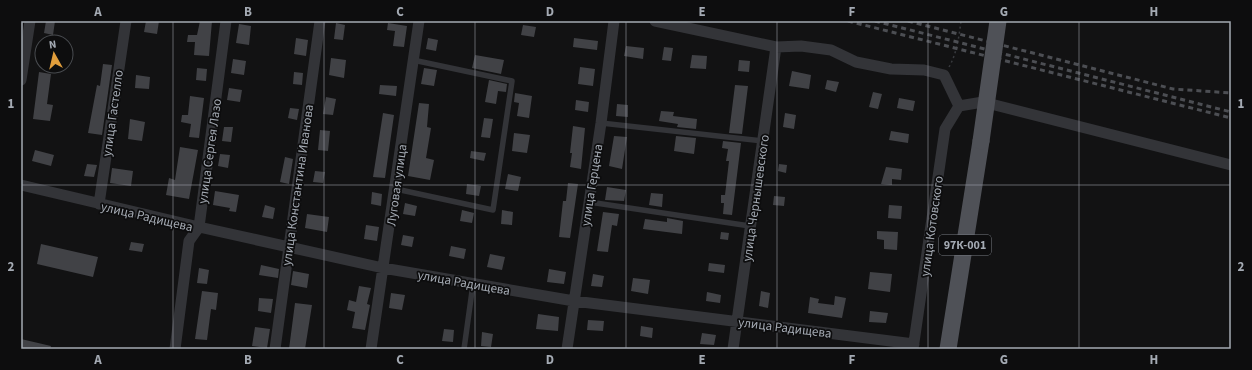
<svg xmlns="http://www.w3.org/2000/svg" width="1252" height="370" font-family="'Source Sans 3',sans-serif">
<style>
.building{fill:#414246}
.lines{fill:none;stroke-linecap:round;stroke-linejoin:round}
.path{stroke:#393b3f;stroke-width:1.5;stroke-dasharray:2 3;stroke-linecap:butt}
.service{stroke:#333438;stroke-width:5.5}
.minor{stroke:#333438;stroke-width:11}
.primary{stroke:#4f5157;stroke-width:17}
.rail{stroke:#4c4e53;stroke-width:3;stroke-dasharray:5 4;stroke-linecap:butt}
.primary-bridge{stroke:#4f5157;stroke-width:17}
.grid{fill:none;stroke:#a4aab3;stroke-width:1;stroke-opacity:0.55}
.labels{text-anchor:middle;stroke-width:3.5;stroke-linejoin:round;paint-order:stroke}
.shield{fill:#0d0d0e;stroke:#777b82;stroke-width:1}
.shield-label{font-size:12px;font-weight:bold;fill:#a4aab3}
.street-label{font-size:13px;fill:#a4aab3;stroke:#0d0d0e}
.neatline{fill:none;stroke:#a4aab3;stroke-width:1.5}
.grid-label{font-size:13px;text-anchor:middle;font-weight:bold;fill:#a4aab3}
</style>
<rect width="100%" height="100%" fill="#121213"/>
<path class="building" d="M46,21h9l-2,14 -9,-2z
M146,21h13l-2,13 -13,-2z
M200,21h12l-3,35 -15,-1 1,-13h-8l1,-7h9z
M336,23l9,2 -2,15 -9,-1z
M388,23l19,3 -3,21 -11,-1 2,-15 -8,-1z
M239,24l12,2 -2,19 -13,-2z
M523,25l13,2 -2,10 -13,-2z
M296,38l12,2 -2,16 -12,-2z
M428,38l10,2 -2,11 -10,-2z
M574,38l24,3 -1,9 -24,-3z
M626,46l18,2 -1,11 -19,-3z
M664,47l9,1 -2,13 -9,-1z
M475,55l29,5 -3,14 -29,-6z
M692,55l15,1 -1,13 -16,-1z
M331,58l15,2 -2,18 -15,-3z
M233,59l13,2 -2,14 -13,-2z
M739,60l11,1 -1,11 -11,-1z
M103,64l9,1 -10,70 -14,-2 9,-48 3,1z
M580,67l15,2 -2,17 -15,-2z
M197,68l10,1 -1,12 -10,-1z
M424,68l13,2 -3,16 -13,-2z
M792,71l19,4 -2,14 -20,-3z
M39,72l12,2 -4,30 6,1 -3,16 -17,-2z
M294,72l9,1 -1,12 -9,-1z
M136,75l14,2 -1,12 -14,-1z
M489,80l18,4 -1,8 -8,-1 -2,13 -11,-2z
M827,80l12,2 -3,10 -11,-3z
M380,85l17,1 -1,10 -17,-2z
M735,85l13,1 -6,48 -13,-1z
M229,88l13,2 -2,12 -13,-2z
M873,92l9,2 -4,15 -9,-2z
M515,93l17,3 -3,22 -12,-2 2,-13 -5,-1z
M190,96l14,2 -5,40 -10,-1 2,-13 -10,-2 1,-7h6z
M326,97l10,2 -3,16 -10,-1z
M899,98l16,3 -2,10 -16,-3z
M576,100l13,2 -1,10 -13,-2z
M419,103l10,1 -2,23 4,1 -5,30 8,2 -4,20 -22,-4z
M617,104l11,1v12l-12,-1z
M290,108l9,1 -2,11 -9,-2z
M661,111l13,1 -1,4 24,3 -1,10 -19,-2 1,-3 -19,-3z
M383,113l11,2 -9,63 -12,-1z
M785,113l11,2 -2,14 -11,-2z
M484,118l9,1 -3,19 -9,-1z
M130,119l15,3 -3,19 -14,-2z
M573,126l12,2 -4,41 -11,-2 2,-14h-2z
M224,127h9l-2,15 -9,-1z
M320,130l10,1 -2,20 -10,-1z
M891,131l18,3 -1,9 -19,-3z
M514,133l16,2 -3,18 -15,-2z
M614,136l13,1 -5,32 -13,-3z
M676,136l20,2 -2,16 -20,-3z
M723,141l18,2 -9,72 -9,-1 1,-11h-3v-8h4l4,-34h-3l2,-12 -6,-1z
M180,147l18,3 -9,49 -23,-4 3,-17 6,2z
M35,150l19,5 -3,11 -19,-5z
M471,151l15,2 -2,8 -14,-3z
M220,154l10,1 -2,13 -10,-2z
M285,157l8,2 -4,25 -9,-2z
M87,164l10,1 -3,12 -10,-1z
M779,164l8,1 -1,8 -8,-2z
M886,167l16,2 -1,11 -9,-1v6l-11,-1z
M112,168l21,3 -2,15 -21,-3z
M315,171l10,1 -2,11 -10,-1z
M508,174l13,3 -3,14 -13,-2z
M568,183l10,1 -8,54 -11,-1 4,-36h3z
M467,184l14,2 -2,10 -13,-2z
M607,187l19,3 -2,11 -19,-1z
M215,191l24,4 -3,17 -7,-1 1,-3 -17,-3z
M372,192l10,2 -1,12 -10,-2z
M651,193l12,1 -1,13 -13,-2z
M774,196l11,1 -1,9 -11,-1z
M405,203l12,3 -2,10 -12,-2z
M265,205l10,3 -2,11 -11,-2z
M889,205l13,1 -1,13 -13,-1z
M462,210l12,3 -2,10 -12,-2z
M502,210l11,2 -1,13 -11,-1z
M603,212l16,2 -2,12 -5,-1 -4,27 -11,-1z
M307,214l22,3 -2,15 -22,-4z
M667,218l16,3 -1,13 -39,-5 2,-10 22,3z
M366,225l13,2 -2,14 -13,-2z
M877,231l21,1 -1,18 -13,-1v-9l-7,-1z
M721,232l8,1 -1,7 -8,-1z
M403,235l11,2 -2,10 -11,-2z
M131,242l13,2 -2,8 -13,-2z
M41,244l57,13 -5,20 -56,-13z
M451,246l15,3 -2,10 -15,-3z
M490,254l15,3 -3,13 -15,-3z
M709,263l16,2 -1,8 -16,-2z
M261,265l18,4 -1,9 -19,-3z
M199,268l10,2 -2,14 -10,-1z
M549,269l17,3 -2,12 -17,-2z
M293,271l16,3 -2,14 -16,-3z
M870,272l22,2 -2,18 -22,-3z
M593,274l11,2 -2,11 -11,-1z
M633,278l17,2 -2,14 -17,-3z
M359,286l12,2 -4,16 3,1 -5,25 -13,-2 3,-16 -8,-2 2,-10 7,2z
M202,291l16,2 -2,17 -5,-1 -4,31 -12,-1z
M761,291l9,2 -2,15 -9,-2z
M707,292l14,3 -1,8 -14,-2z
M391,293l14,2 -3,15 -13,-2z
M835,296l11,2 -4,20 -34,-5 2,-16 9,2 -1,4 16,2z
M259,298l14,1 -2,14 -13,-2z
M295,303l17,2 -7,44h-16z
M870,311l18,2 -2,10 -17,-1z
M538,314l21,3 -1,14 -22,-2z
M588,320l16,1 -1,10 -16,-1z
M641,326l12,2 -1,10 -12,-2z
M255,327l15,2 -3,19 -15,-2z
M444,329l10,1 -1,12 -11,-1z
M482,332l11,2 -2,13 -10,-1z
M702,333l14,2 -2,10 -14,-1z
M21,339l30,7 -1,3h-29z"/>
<g class="lines">
<path class="path" d="M949,67c8,-14 10,-31 12,-46"/>
<path class="service" d="M601,123l162,18
M396,189l97,21 19,-129 -99,-21
M589,202l161,24
M464,349l9,-65"/>
<path class="minor" d="M655,21l121,26 25,-1 30,4 25,12 35,7 33,1 20,5 15,31
M21,80l9,-59
M959,106l24,-4 248,63
M21,185l178,42 184,41 191,33 340,43
M99,204l27,-183
M175,349l14,-108 10,-14 27,-206
M275,349l45,-328
M371,349l48,-328
M567,349l34,-226 13,-102
M733,349l43,-302
M913,349l32,-220 14,-23"/>
<path class="primary" d="M948,349l33,-208"/>
<path class="rail" d="M848,21l383,97
M875,21l356,91
M908,21l265,68 58,4"/>
<path class="primary-bridge" d="M981,141l17,-120"/>
</g>
<path class="grid" d="M173,21v328M324,21v328M475,21v328M626,21v328M777,21v328M928,21v328M1079,21v328M21,185h1210"/>
<g class="labels">
<rect class="shield" x="939" y="235" width="52" height="20" rx="3"/>
<g class="shield-label">
<text x="965" y="249">97К-001</text>
</g>
<g class="street-label">
<text transform="translate(112 113) rotate(-82)" y="5">улица Гастелло</text>
<text transform="translate(209 151) rotate(-82)" y="5">улица Сергея Лазо</text>
<text transform="translate(297 185) rotate(-82)" y="5">улица Константина Иванова</text>
<text transform="translate(396 185) rotate(-82)" y="5">Луговая улица</text>
<text transform="translate(591 185) rotate(-81)" y="5">улица Герцена</text>
<text transform="translate(755 198) rotate(-82)" y="5">улица Чернышевского</text>
<text transform="translate(147 216) rotate(13)" y="5">улица Радищева</text>
<text transform="translate(931 226) rotate(-82)" y="5">улица Котовского</text>
<text transform="translate(464 282) rotate(10)" y="5">улица Радищева</text>
<text transform="translate(785 327) rotate(7)" y="5">улица Радищева</text>
</g>
</g>
<rect width="1252" height="370" fill="none" stroke="#0d0d0e" stroke-width="44"/>
<g transform="translate(54 54) rotate(352)"><circle r="19" fill="#0d0d0e" stroke="#494c50"/>
<path d="M0-3L7 15L0 10L-7 15Z" fill="#e19e3c"/>
<text y="-6" font-size="11" font-weight="bold" text-anchor="middle" fill="#a4aab3">N</text>
</g>
<rect x="22" y="22" width="1208" height="326" class="neatline"/>
<g class="grid-label">
<text x="98" y="16">A</text>
<text x="248" y="16">B</text>
<text x="400" y="16">C</text>
<text x="550" y="16">D</text>
<text x="702" y="16">E</text>
<text x="852" y="16">F</text>
<text x="1004" y="16">G</text>
<text x="1154" y="16">H</text>
<text x="11" y="108">1</text>
<text x="1241" y="108">1</text>
<text x="11" y="271">2</text>
<text x="1241" y="271">2</text>
<text x="98" y="364">A</text>
<text x="248" y="364">B</text>
<text x="400" y="364">C</text>
<text x="550" y="364">D</text>
<text x="702" y="364">E</text>
<text x="852" y="364">F</text>
<text x="1004" y="364">G</text>
<text x="1154" y="364">H</text>
</g>
</svg>
